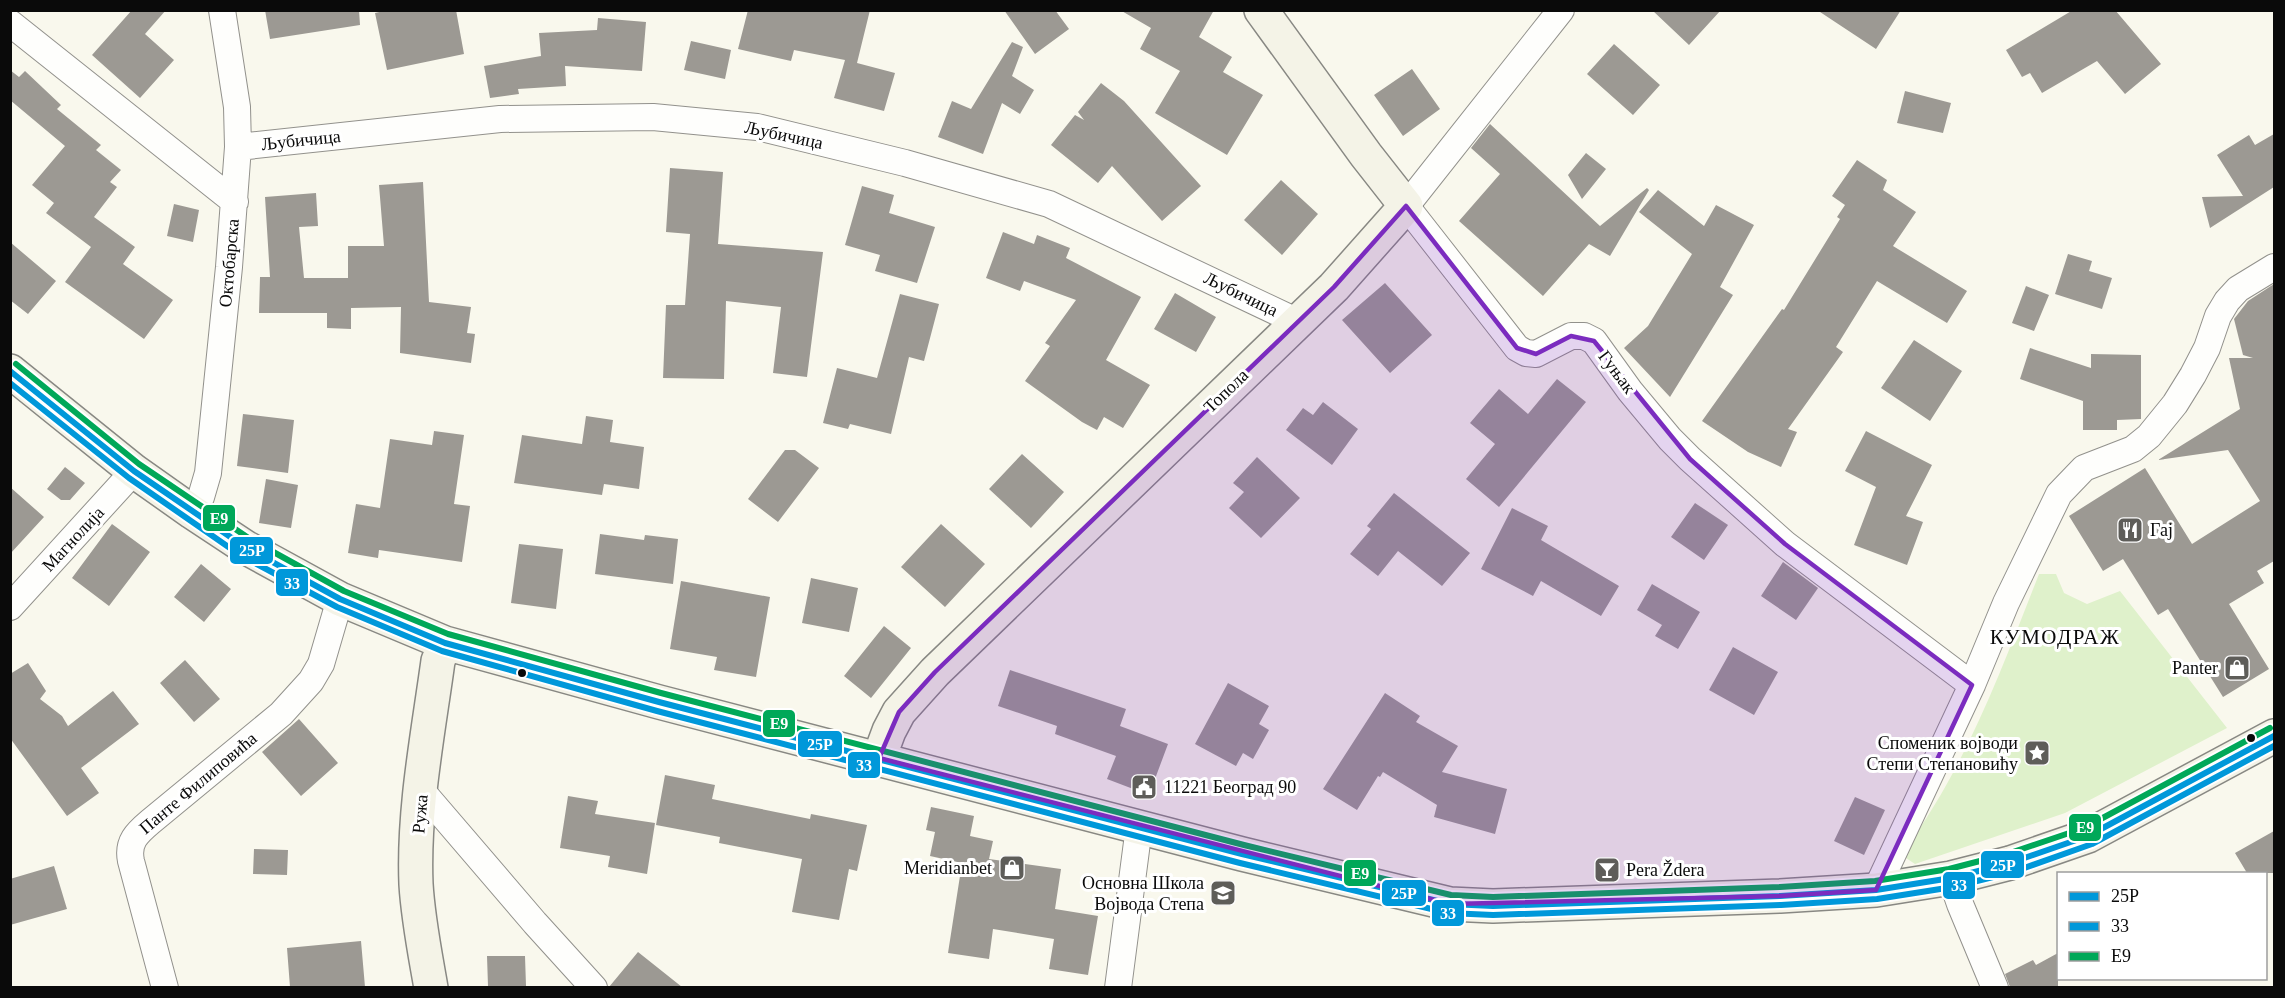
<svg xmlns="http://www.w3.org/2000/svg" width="2285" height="998" font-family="Georgia,serif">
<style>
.park{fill:#dff1cb}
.building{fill:#9c9993}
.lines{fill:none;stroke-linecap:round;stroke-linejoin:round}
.street-casing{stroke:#92918c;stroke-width:28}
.secondary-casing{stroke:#888883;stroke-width:36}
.street{stroke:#fefefc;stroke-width:26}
.secondary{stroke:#f4f3e7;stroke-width:33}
.bus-1-casing{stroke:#fff;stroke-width:10}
.bus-2-casing{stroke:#fff;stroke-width:10}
.bus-3-casing{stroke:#fff;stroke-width:10}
.bus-1{stroke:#0098da;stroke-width:6}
.bus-2{stroke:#0098da;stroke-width:6}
.bus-3{stroke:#00a859;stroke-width:6}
.marked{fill:#7b2cbf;fill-opacity:0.2;stroke:#7b2cbf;stroke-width:4.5;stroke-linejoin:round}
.bus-dot{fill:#0a0a0a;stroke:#fff;stroke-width:2}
.labels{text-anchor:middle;stroke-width:6;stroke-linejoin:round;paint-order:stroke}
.street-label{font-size:18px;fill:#0a0a0a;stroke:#fff}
.poi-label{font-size:18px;fill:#0a0a0a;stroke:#fff;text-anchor:end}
.quarter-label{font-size:21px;letter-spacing:1.5px;fill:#0a0a0a;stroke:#fff}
.line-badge{stroke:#fff;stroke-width:2}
.badge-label{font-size:16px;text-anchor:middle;font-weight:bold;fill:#fff}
</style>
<rect width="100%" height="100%" fill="#f9f8ed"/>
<path class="park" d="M2039,574h17l8,19 23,11 33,-13 107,137 -162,85 -150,51 -9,-6 -1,-9c61,-82 97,-181 134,-275z"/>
<path class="building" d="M132,10h34l-21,24 29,26 -34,38 -48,-43z
M265,10h94l1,15 -90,14z
M388,10h68l8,44 -77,16 -12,-57z
M748,10h122l-13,53 38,10 -11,38 -50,-13 11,-38 -51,-10 -3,11 -53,-12z
M1004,10h51l14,19 -34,25z
M1120,10h94l-15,27 33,20 -9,15 40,23 -36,60 -72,-42 25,-42 -40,-22 11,-21z
M1652,10h69l-32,35z
M1817,10h84l-25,39z
M2073,10h42l46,54 -36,30 -28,-33 -55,32 -12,-20 -8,4 -16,-27z
M598,18l48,4 -4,49 -77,-5 1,20 -48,3 1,5 -29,4 -6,-32 57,-10 -2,-23 58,-3z
M691,41l40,9 -6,29 -41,-9z
M1012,42l11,5 -11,29 22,14 -14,24 -18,-11 -19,51 -45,-17 14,-36 19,8z
M1614,44l46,41 -27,30 -46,-41z
M1412,69l28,40 -37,27 -29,-41z
M10,70l9,7 6,-6 36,34 -4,4 44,36 -5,5 25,20 -11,12 7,5 -23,30 41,30 -12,17 50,36 -29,39 -79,-57 26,-35 -45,-34 8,-10 -22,-18 33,-39 -55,-46z
M1101,83l23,18 77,85 -39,35 -50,-55 -14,17 -47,-38 24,-30 9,5 -6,-8z
M1905,91l46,12 -8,30 -46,-10z
M1490,124l110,102 47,-38 2,2 -39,66 -21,-12 -46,52 -84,-75 41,-47 -29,-26z
M2274,134v53l-64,41 -8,-31 41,-1 -26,-41 32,-20 6,10z
M1586,153l20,16 -24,30 -14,-24z
M1857,160l30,20 -4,10 33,22 -23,34 74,45 -20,32 -70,-42 -41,66 7,5 -55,77 9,3 -16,35 -33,-15 -46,-31 80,-112 2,1 56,-91 -3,-2 8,-12 -13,-9z
M670,168l53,4 -5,72 105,8 -16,125 -34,-4 8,-66 -55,-6 -2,78 -61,-1 3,-73h19l5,-71 -24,-2z
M1281,180l37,34 -36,41 -38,-35z
M423,182l6,120 42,5 -4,26 8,1 -4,29 -71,-10 1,-46 -50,1v21l-24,-1v-15h-68l1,-36h10l-5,-80 51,-4 2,33 -19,1 5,51h44v-32h36l-5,-61z
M862,186l32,9 -5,18 46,14 -18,56 -42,-12 5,-16 -35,-10z
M1658,190l46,36 12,-21 38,20 -34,62 13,8 -63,102 -46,-49 24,-22 44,-72 -53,-42z
M174,204l25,6 -6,32 -26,-6z
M1003,232l31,12 3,-9 33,13 -4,10 75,39 -35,63 44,25 -27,43 -19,-11 -7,13 -15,-8 -57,-41 25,-35 -5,-3 31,-43 -52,-19 -4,10 -34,-13z
M10,242l46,39 -28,33 -18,-14z
M2068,254l24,7 -3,10 23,7 -10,31 -47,-15z
M1385,283l47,52 -42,38 -48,-53z
M2274,284v277l-17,10 7,12 -35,21 40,65 -46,28 -55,-88 -10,6 -35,-56 -20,12 -34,-55 76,-48 47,76 68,-43 -32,-51 -70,10 82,-51 -11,-51h24l-10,-3 -9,-36 14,-18z
M2026,286l23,9 -15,36 -22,-8z
M1175,293l41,24 -20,35 -42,-23z
M900,294l39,10 -15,57 -15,-4 -18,77 -41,-10 -2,5 -25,-6 14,-55 40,10z
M1914,340l48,31 -32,50 -49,-33z
M2030,348l61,20v-14l50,1v64l-24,1v10h-34v-29l-63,-22z
M1557,379l29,23 -87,105 -33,-28 29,-35 -25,-21 29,-34 29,25z
M1323,402l35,27 -26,36 -46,-35 17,-22 10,7z
M243,414l51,6 -6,53 -51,-7z
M586,416l27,4 -3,22 34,5 -5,42 -35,-5 -2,11 -88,-12 8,-48 60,9z
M434,431l30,4 -10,69 16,2 -8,56 -83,-12 -1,8 -30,-5 8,-49 24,4 10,-69 42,6z
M1866,431l66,34 -26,51 17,6 -16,43 -53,-20 22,-58 -31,-16z
M785,450h10l24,18 -41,54 -30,-23z
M1022,454l42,38 -33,36 -42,-39z
M1257,457l43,41 -39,40 -32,-30 15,-16 -11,-9z
M65,467l20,16 -15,17h-9l-14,-11z
M266,479l32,6 -7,43 -32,-5z
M10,487l34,30 -34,37z
M1394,493l76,60 -28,33 -44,-35 -20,25 -28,-22 21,-25 -4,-3z
M1695,503l33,22 -24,35 -33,-23z
M1512,508l36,18 -7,14 78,46 -18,30 -60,-35 -8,15 -52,-27z
M112,524l38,28 -41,54 -37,-28z
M941,524l44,40 -40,43 -44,-40z
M600,534l44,6 1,-5 33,4 -5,45 -78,-10z
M519,544l44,5 -7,60 -45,-6z
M1783,562l35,26 -22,32 -35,-24z
M201,564l30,25 -27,33 -30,-25z
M811,578l47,10 -9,44 -47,-9z
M681,581l89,16 -14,80 -42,-7 3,-13 -47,-8z
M1652,584l48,28 -22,37 -23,-13 7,-11 -25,-15z
M884,626l27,22 -40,50 -27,-22z
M1733,647l45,25 -24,43 -45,-25z
M185,660l35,39 -26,23 -34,-39z
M28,663l18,28 -6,8 22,17 6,10 45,-35 26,33 -58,44 18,25 -32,23 -57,-78v-64z
M1010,670l116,39 -6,17 48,18 -19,51 -42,-16 9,-23 -61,-22 2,-8 -59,-20z
M1228,683l41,23 -10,18 10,6 -16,29 -10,-6 -7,13 -41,-22z
M1385,693l35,23 -4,6 42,24 -16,26 65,17 -12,45 -61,-17 3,-12 -54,-33 -3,5 -2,-1 -21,34 -34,-21z
M299,719l39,44 -37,33 -39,-44z
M665,775l50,10 -3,14 98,20 1,-5 56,11 -10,46 -8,-2 -10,51 -47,-8 10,-53 -83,-16 1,-6 -64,-12z
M568,796l30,5 -3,13 60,9 -8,51 -39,-7 2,-11 -50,-8z
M1855,797l30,13 -21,45 -30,-14z
M931,807l43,9 -4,20 23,5 -4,18 72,10 -6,40 43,7 -10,59 -39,-6 5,-30 -61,-10 -4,30 -41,-6 14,-90 -32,-7 5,-24 -9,-2z
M2274,831v42h-27l-12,-20z
M254,849l34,1 -1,25 -34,-1z
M54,866l13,43 -57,16v-46z
M361,941l4,46h-75l-3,-39z
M638,952l44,35h-73z
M2058,953v34h-48l-5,-13 28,-14 3,5z
M487,956h38l1,30h-38z"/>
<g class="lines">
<g class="street-casing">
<path id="street" d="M1561,10l-155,196 111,142 9,5 10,1 35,-18h13l10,5 36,50 40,48 20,20 95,85 187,141
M10,23l225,179
M238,147l262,-28 153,-2 104,10 148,36 144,41 249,118
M192,512l9,-15 7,-24 21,-206 9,-120 -1,-40 -15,-97
M10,607l124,-136
M421,790l114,133 59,65
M1951,878l9,26 35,84
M1876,890l96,-205 34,-82 53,-109 25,-26 49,-19 16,-13 26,-32 18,-29 14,-27 11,-32 9,-15 11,-12 36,-22
M165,988l-34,-127c-4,-19 6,-28 19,-39l131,-108 30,-33 10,-17 19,-65
M1118,988l21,-161"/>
</g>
<g class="secondary-casing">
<path id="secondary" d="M10,371l124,100 58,41 53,35 95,52 105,44 214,59 583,152 208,50 43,2 287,-10 96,-6 75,-12 59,-15 78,-27 186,-100
M879,758l10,-27 10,-19 36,-40 399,-385 72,-81 -40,-51 -105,-145
M431,988c-6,-35 -13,-69 -15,-104 -3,-74 12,-150 22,-223l7,-18"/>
</g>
<use href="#street" class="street"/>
<use href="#secondary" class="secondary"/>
<g class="bus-1-casing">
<path id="bus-1" d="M10,371l124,100 111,76 95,52 105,44 214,59 583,152 208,50 43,2 287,-10 96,-6 75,-12 59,-15 78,-27 186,-100"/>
</g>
<g class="bus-2-casing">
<path id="bus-2" d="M10,383l119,95 111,77 97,52 105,44 215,60 583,152 208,50 45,2 288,-10 96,-6 76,-12 60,-15 79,-28 182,-98"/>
</g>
<g class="bus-3-casing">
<path id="bus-3" d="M16,364l123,100 111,75 94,52 104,43 213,59 583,152 207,50 42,2 287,-10 95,-6 74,-12 58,-15 77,-26 186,-100"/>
</g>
<use href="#bus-1" class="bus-1"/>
<use href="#bus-2" class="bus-2"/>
<use href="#bus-3" class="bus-3"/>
</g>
<path class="marked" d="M1406,206l111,142 19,6 35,-18 23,5 96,118 95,85 187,141 -96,205 -96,6 -330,8 -571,-146 20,-46 36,-40 399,-385z"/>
<defs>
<g id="restaurant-square" transform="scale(1.35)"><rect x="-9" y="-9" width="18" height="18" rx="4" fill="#5e5d59" stroke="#fff"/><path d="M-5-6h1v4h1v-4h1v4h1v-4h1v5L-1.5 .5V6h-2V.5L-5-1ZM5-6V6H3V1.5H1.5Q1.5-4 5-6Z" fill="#fff"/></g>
<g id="shop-square" transform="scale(1.35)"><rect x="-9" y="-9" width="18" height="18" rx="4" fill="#5e5d59" stroke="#fff"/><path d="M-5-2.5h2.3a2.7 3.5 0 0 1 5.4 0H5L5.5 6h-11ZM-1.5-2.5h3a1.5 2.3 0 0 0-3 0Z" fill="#fff"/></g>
<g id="sight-square" transform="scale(1.35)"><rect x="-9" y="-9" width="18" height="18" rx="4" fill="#5e5d59" stroke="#fff"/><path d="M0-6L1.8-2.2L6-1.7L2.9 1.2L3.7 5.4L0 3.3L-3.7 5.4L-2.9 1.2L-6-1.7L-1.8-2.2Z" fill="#fff"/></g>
<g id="civic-square" transform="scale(1.35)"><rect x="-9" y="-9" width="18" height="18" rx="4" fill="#5e5d59" stroke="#fff"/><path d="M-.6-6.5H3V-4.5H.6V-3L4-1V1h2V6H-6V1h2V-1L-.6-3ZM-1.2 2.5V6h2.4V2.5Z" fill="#fff"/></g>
<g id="bar-square" transform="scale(1.35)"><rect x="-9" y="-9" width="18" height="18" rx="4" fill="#5e5d59" stroke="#fff"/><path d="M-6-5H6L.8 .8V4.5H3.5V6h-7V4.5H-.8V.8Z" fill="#fff"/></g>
<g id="school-square" transform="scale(1.35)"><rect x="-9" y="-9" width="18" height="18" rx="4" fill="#5e5d59" stroke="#fff"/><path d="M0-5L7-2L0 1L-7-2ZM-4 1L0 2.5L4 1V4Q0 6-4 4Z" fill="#fff"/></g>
</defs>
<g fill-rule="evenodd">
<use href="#restaurant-square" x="2130" y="530"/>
<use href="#shop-square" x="2237" y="668"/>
<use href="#sight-square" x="2037" y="753"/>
<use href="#civic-square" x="1144" y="787"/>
<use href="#shop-square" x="1012" y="868"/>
<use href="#bar-square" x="1607" y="870"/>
<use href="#school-square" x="1223" y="893"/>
</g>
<g class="bus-dot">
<circle cx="522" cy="673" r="5"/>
<circle cx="2251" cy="738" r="5"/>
</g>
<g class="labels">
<g class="street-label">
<text transform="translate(784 135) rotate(12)" y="6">Љубичица</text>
<text transform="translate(301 140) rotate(-6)" y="6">Љубичица</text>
<text transform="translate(229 263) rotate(-85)" y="6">Октобарска</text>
<text transform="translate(1241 294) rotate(26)" y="6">Љубичица</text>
<text transform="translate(1617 372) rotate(53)" y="6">Гуњак</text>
<text transform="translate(1226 391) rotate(-44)" y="6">Топола</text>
<text transform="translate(73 539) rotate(-47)" y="6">Магнолија</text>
<text transform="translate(198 783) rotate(-40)" y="6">Панте Филиповића</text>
<text transform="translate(420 814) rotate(-85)" y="6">Ружа</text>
</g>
<g class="poi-label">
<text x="2150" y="536" text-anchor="start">Гај</text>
<text x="2218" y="674">Panter</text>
<text x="2018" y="749">Споменик војводи<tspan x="2018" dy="21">Степи Степановићу</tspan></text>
<text x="1164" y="793" text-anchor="start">11221 Београд 90</text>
<text x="992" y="874">Meridianbet</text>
<text x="1626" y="876" text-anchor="start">Pera Ždera</text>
<text x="1204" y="889">Основна Школа<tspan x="1204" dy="21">Војвода Степа</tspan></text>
</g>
<g class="quarter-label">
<text x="2055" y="644">КУМОДРАЖ</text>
</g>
</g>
<g class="line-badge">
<rect x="202" y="504" width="34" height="28" rx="6" fill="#00a859"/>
<rect x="229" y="536" width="45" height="29" rx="6" fill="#0098da"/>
<rect x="275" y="568" width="34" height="29" rx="6" fill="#0098da"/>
<rect x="762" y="709" width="34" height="29" rx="6" fill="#00a859"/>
<rect x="797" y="730" width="46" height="28" rx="6" fill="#0098da"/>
<rect x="847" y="751" width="34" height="28" rx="6" fill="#0098da"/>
<rect x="2068" y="813" width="34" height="29" rx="6" fill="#00a859"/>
<rect x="1980" y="850" width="45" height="29" rx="6" fill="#0098da"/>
<rect x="1343" y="859" width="34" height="28" rx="6" fill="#00a859"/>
<rect x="1942" y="871" width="34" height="29" rx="6" fill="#0098da"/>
<rect x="1381" y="879" width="46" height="28" rx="6" fill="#0098da"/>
<rect x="1431" y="899" width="34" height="28" rx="6" fill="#0098da"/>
</g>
<g class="badge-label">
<text x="219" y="524">E9</text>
<text x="252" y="556">25P</text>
<text x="292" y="589">33</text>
<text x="779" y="729">E9</text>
<text x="820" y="750">25P</text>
<text x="864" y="771">33</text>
<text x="2085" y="833">E9</text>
<text x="2003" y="871">25P</text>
<text x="1360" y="879">E9</text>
<text x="1959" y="891">33</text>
<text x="1404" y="899">25P</text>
<text x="1448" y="919">33</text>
</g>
<rect width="2285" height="998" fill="none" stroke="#0a0a0a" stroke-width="24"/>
<rect x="2057" y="872" width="210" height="108" fill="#ffffff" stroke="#9d9d9d" stroke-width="1.5"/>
<rect x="2069" y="892" width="30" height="9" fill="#0098da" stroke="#9d9d9d" stroke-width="1.5"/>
<text x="2111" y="902" font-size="18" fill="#0a0a0a">25P</text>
<rect x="2069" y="922" width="30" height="9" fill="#0098da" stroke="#9d9d9d" stroke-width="1.5"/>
<text x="2111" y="932" font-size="18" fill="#0a0a0a">33</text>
<rect x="2069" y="952" width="30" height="9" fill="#00a859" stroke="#9d9d9d" stroke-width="1.5"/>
<text x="2111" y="962" font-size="18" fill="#0a0a0a">E9</text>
</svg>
